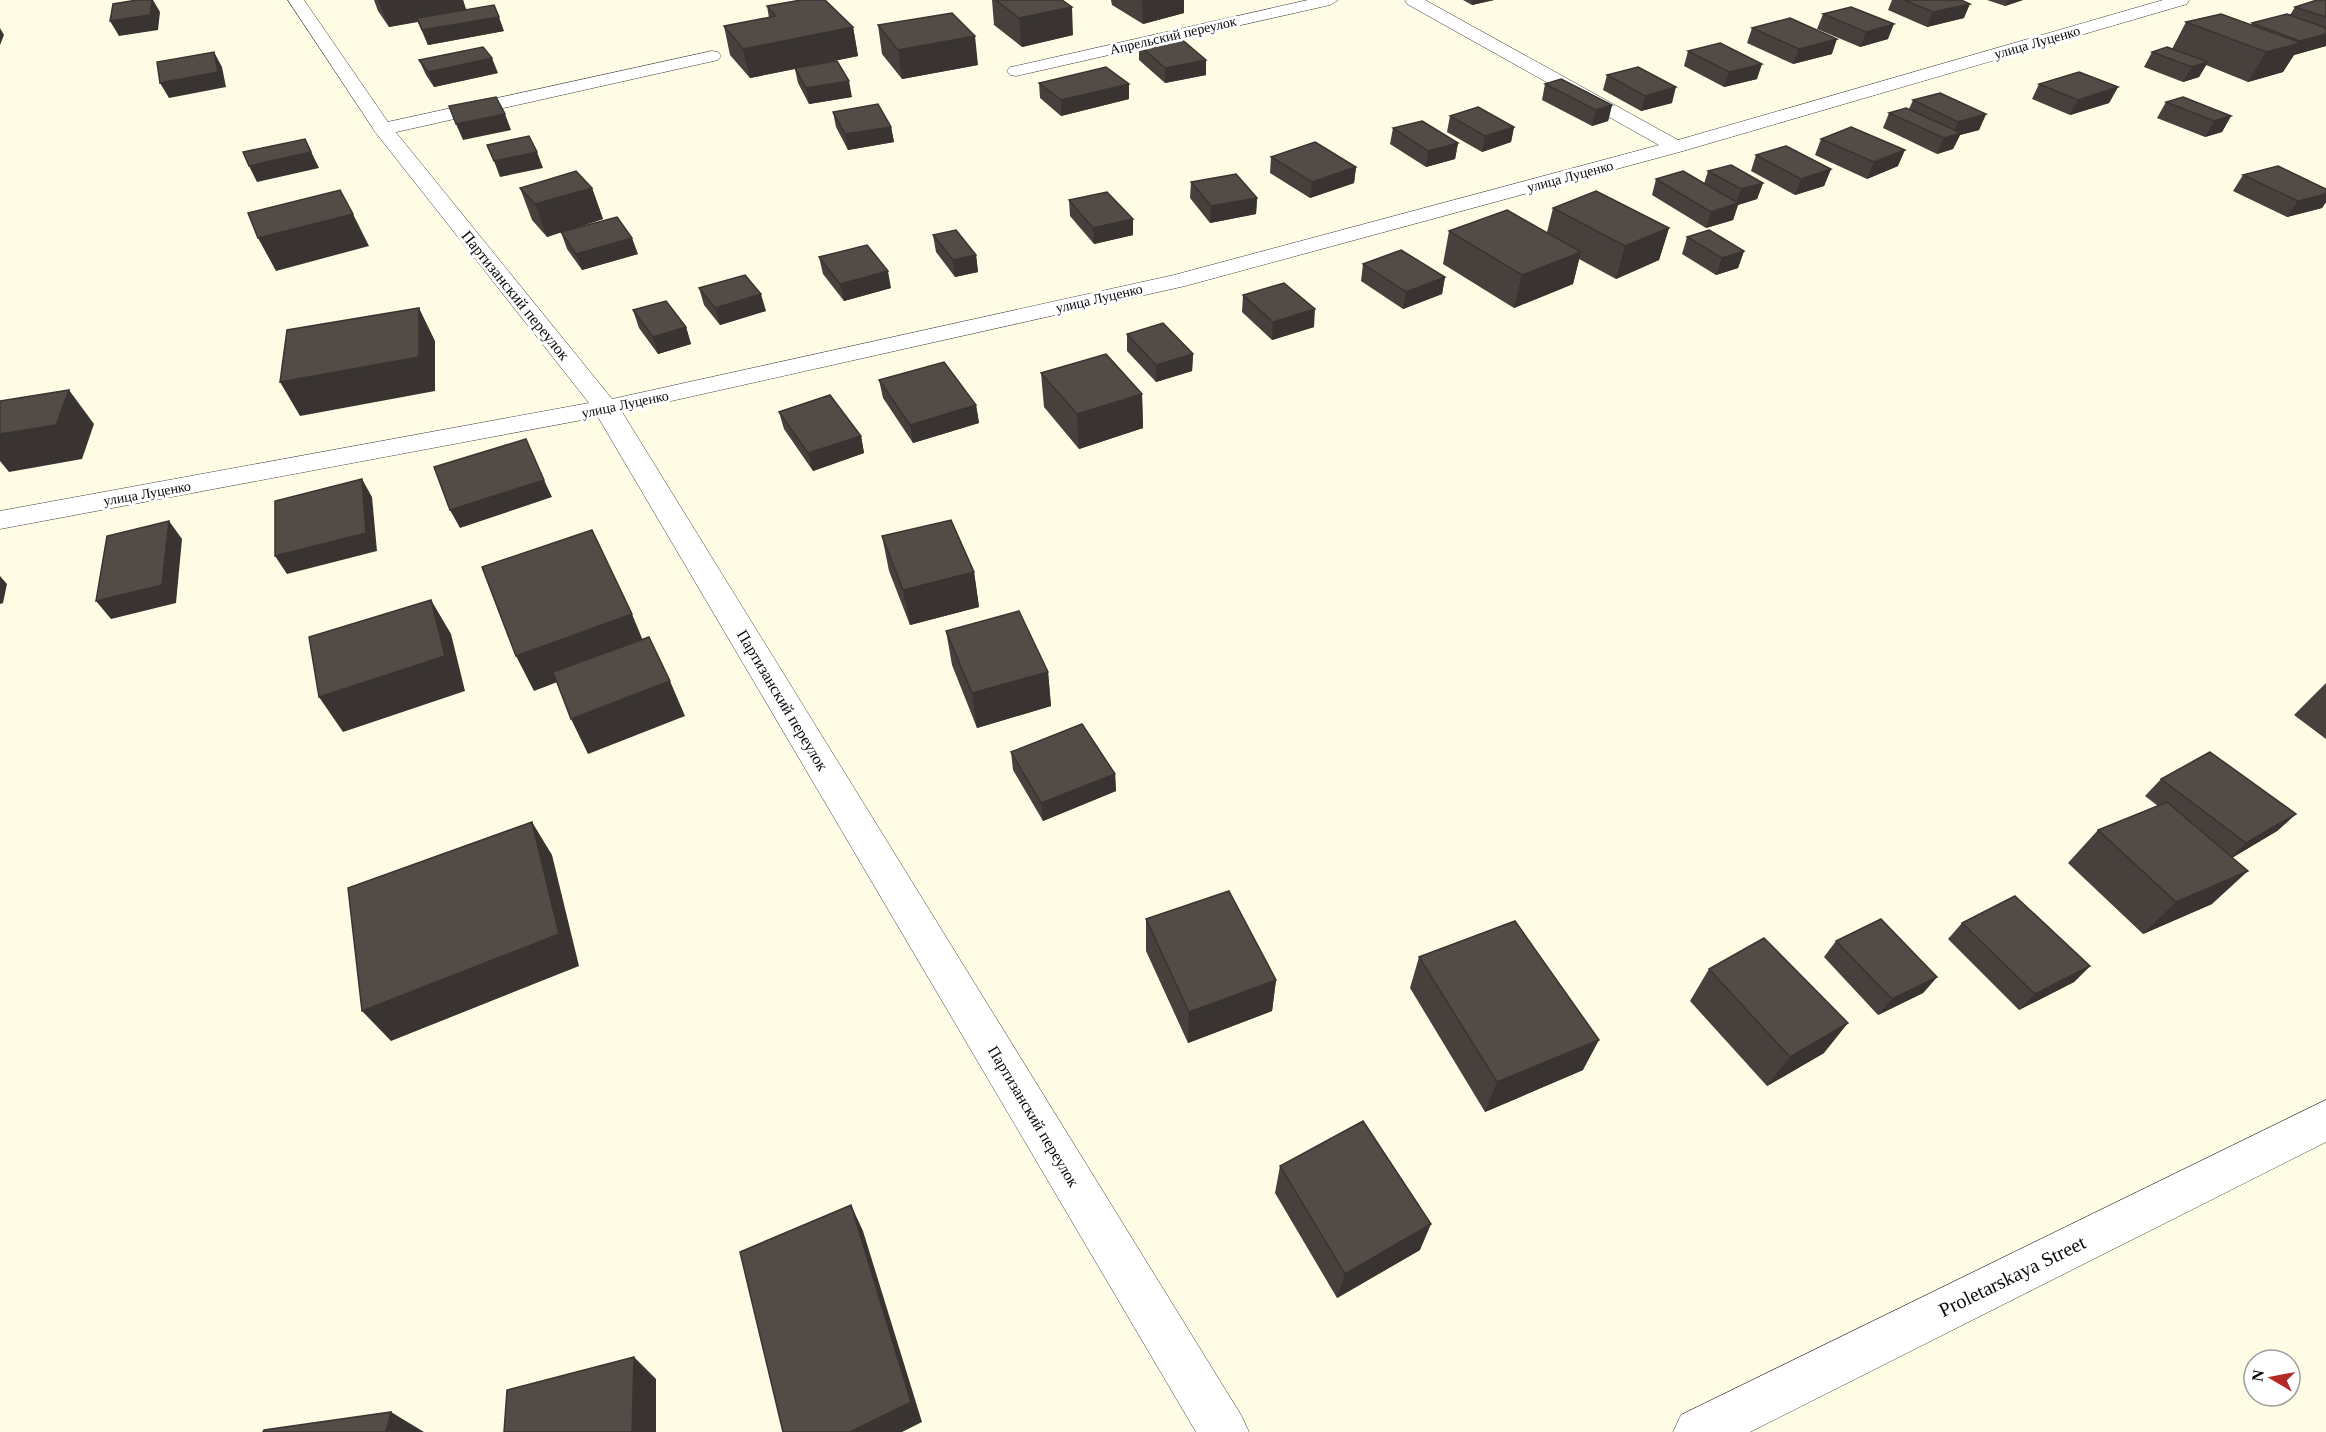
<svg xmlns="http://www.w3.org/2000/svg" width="2326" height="1432" font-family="Georgia,serif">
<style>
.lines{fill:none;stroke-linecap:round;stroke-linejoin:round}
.service-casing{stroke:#3c3c3c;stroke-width:1}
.minor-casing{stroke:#3c3c3c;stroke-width:1}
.service{fill:#fff;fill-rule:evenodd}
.minor{fill:#fff;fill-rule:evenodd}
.wall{fill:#47403c}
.shaded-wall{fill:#393431}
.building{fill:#524b46;stroke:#393431;stroke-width:1.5}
.labels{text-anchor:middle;stroke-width:6;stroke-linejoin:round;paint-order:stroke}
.far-street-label{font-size:14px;fill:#090909;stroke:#fff}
.street-label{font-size:16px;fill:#090909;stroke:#fff}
.near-street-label{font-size:20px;fill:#090909;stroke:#fff}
</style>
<rect width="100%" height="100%" fill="#fffce6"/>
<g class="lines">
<g class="service-casing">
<path id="service" d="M712,51l6,1 3,4 -3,4 -335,75 -7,-2 -3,-4 3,-4 7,-2z"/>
</g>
<g class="minor-casing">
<path id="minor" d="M288,0h16l86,125 222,274 562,-124 485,-130 -252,-141 -2,-4h20l253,140 485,-140h26l-2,4 -504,147 -498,135 -563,126 619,1003 8,17h-53l-598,-1015 -598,112v-18l589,-108 -213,-270z
M1308,0h30l-8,5 -314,71 -6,-1 -3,-4 3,-4 6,-1z
M2326,1100v42l-576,290h-77l8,-17z"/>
</g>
<use href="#service" class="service"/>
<use href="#minor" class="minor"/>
</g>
<path class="wall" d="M374,0h89l3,10 38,21 -76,14 -10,-23 -29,5 -11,-16z
M992,0h70l11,35 -51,12 -28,-22z
M1111,0h73v13l-41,11 -31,-19z
M1463,0h31l-22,5z
M1892,0h69l3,18 -37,9 -39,-17z
M1987,0h36l-18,6z
M2326,0v46l-32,9 -11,17 -35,10 -42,-17 -7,12 -16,5 -39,-15 8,-15 20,-3 14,-27 65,3 1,-2 38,-8 5,-8z
M767,6l86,21 5,29 -54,11 48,30 -43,7 -11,-21 -3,-14 -45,9 -20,-23 -6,-29 45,-8z
M1823,14l65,25 -28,8 -43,-18z
M878,25l100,40 -76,14 -20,-25z
M1752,28l80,26 -39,10 -46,-21z
M1139,45l67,30 -41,8 -26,-23z
M1688,51l69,28 -33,8 -40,-21z
M419,60l79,13 -64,14 -8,-12z
M1607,75l65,28 -31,8 -38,-21z
M1039,83l90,16 -68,17 -21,-18z
M1545,84l67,21 -4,16 -16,5 -50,-26z
M2039,84l79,3 -9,16 -39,12 -38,-16z
M1913,100l73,14 -7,16 -19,5 -7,14 -16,5 -54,-26 6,-15 20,-4z
M2166,102l65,14 -9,16 -17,5 -48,-19z
M833,112l58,15 3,15 -46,8 -12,-23z
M1450,116l64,11 -3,15 -29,10 -35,-20z
M1393,128l65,15 -3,16 -29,8 -36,-23z
M1821,139l77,27 -31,13 -52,-24z
M1756,155l75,14 -7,17 -29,9 -44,-24z
M1271,157l85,10 -2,16 -44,15 -40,-25z
M1708,171l55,12 -6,16 -19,6 -5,15 -27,8 -54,-33 4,-16 48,5z
M2243,175l83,14v13l-4,6 -35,9 -54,-26z
M1191,182l66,16 -1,16 -46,9 -20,-25z
M520,188h72l11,31 -30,10 65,25 -56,16 -15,-21 -6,-17 -14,5 -15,-17z
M1069,200l64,19v16l-39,9 -24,-28z
M1553,208l116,20 -10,32 -43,19 -37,-20 -6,25 -59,24 -71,-44 6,-33 98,1z
M933,235l43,20 2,17 -23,5 -19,-25z
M1687,237l57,14 -6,17 -22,7 -34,-21z
M819,257l72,31 -47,13 -21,-27z
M1363,264l82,13 -3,17 -39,15 -42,-28z
M699,288l67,23 -46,14 -16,-20z
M1243,295l71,32 -42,13 -30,-28z
M633,310l53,17 5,17 -33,10 -19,-26z
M1127,334l66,20 -1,17 -36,11 -29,-31z
M1041,373l101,21 1,34 -64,21 -35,-42z
M879,380l97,25 3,18 -66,20 -30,-45z
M779,412l82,24 3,17 -51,18 -29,-42z
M882,536l92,36 5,35 -69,18 -21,-54z
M946,631l102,41 3,34 -74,22 -25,-63z
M2326,683v56l-32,-24z
M1011,752l104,22 1,17 -73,30 -30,-51z
M2161,779l135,35 -19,17 -45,27 -20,46 -69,30 -75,-71 30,-33 60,-24 -13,-10z
M1146,919l130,61 -4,31 -84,32 -42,-92z
M1962,923l128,43 -16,16 -55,28 -71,-71z
M1836,941l101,36 -14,16 -45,22 -54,-58z
M1419,957l164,113 -98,42 -75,-124z
M1709,969l115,84 -57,33 -77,-85z
M1280,1166l140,84 -83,48 -62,-105z"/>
<path class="shaded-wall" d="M152,0h1l7,12 -2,18 -39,6 -9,-15z
M378,0h85l4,12 -78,15z
M1142,0h42v13l-41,11z
M1473,0h21l-22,5z
M2008,0h15l-18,6z
M1970,4l-6,14 -37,9 6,-15z
M1072,7l1,28 -51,12 -3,-29z
M499,17l5,14 -76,14 -6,-15z
M1894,24l-6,15 -28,8 6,-15z
M853,27l5,29 -108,22 -7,-29z
M0,28l4,7 -4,10z
M2326,34v12l-32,9 -11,17 -35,10 18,-30 31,-8 3,-3z
M975,36l3,29 -76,14 -4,-29z
M1837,39l-5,15 -39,10 6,-15z
M214,52l8,15 4,20 -57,11 -9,-15z
M492,58l6,15 -64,14 -6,-15z
M1206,60v15l-41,8v-15z
M2208,62l-9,15 -16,5 9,-15z
M1762,64l-5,15 -33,8 5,-15z
M849,81l3,16 -43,7 -3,-16z
M1129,84v15l-68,17v-16z
M1676,87l-4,16 -31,8 4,-15z
M2118,87l-9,16 -39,12 8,-15z
M1612,105l-4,16 -16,5 4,-16z
M505,114l6,16 -48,10 -7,-16z
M1986,114l-7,16 -19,5 -7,14 -16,5 7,-16 8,-2 6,-14z
M2231,116l-9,16 -17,5 9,-16z
M891,127l3,15 -46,8 -3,-16z
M1514,127l-3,15 -29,10 3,-16z
M305,139l14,29 -62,14 -8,-16z
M1458,143l-3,16 -29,8 2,-16z
M1905,150l-7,16 -31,13 7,-17z
M537,152l6,16 -43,9 -6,-16z
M1356,167l-2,16 -44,15 2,-16z
M1831,169l-7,17 -29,9 6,-16z
M1763,183l-6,16 -19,6 -5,15 -27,8 5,-16 25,-8 5,-15z
M592,188l11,31 -56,18 -12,-33z
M2326,194v8l-4,6 -35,9 11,-16z
M1257,198l-1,16 -46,9 1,-17z
M353,214l16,32 -93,25 -18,-33z
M1133,219v16l-39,9 -1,-16z
M1669,228l-10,32 -43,19 9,-33z
M632,238l6,16 -56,16 -6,-16z
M1744,251l-6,17 -22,7 6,-17z
M1581,252l-8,32 -59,24 8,-33z
M976,255l2,17 -23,5 -2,-17z
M888,271l3,17 -47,13 -4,-17z
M1445,277l-3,17 -39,15 3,-17z
M761,294l5,17 -46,14 -5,-17z
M419,308l16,33v50l-135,25 -20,-34z
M1315,309l-1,18 -42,13 1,-18z
M686,327l5,17 -33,10 -5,-17z
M1193,354l-1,17 -36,11v-17z
M69,390l25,34 -12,35 -73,13 -9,-11v-27z
M1142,394l1,34 -64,21 -2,-35z
M976,405l3,18 -66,20 -3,-18z
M861,436l3,17 -51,18 -5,-18z
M362,479l10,18 5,54 -90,23 -12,-18z
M544,480l8,17 -92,31 -10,-18z
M169,521l13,18 -6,64 -65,16 -15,-18z
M974,572l5,35 -69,18 -7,-35z
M0,576l7,8 -4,19 -3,1z
M431,600l20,34 14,57 -122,41 -24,-35z
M632,614l14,34 -112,43 -18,-35z
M1048,672l3,34 -74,22 -5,-35z
M670,681l15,35 -97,38 -17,-35z
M1115,774l1,17 -73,30 -2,-18z
M2296,814l-19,17 -49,29 18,-17z
M532,822l20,33 27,111 -188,75 -29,-30z
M2248,871l-36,33 -69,30 33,-32z
M2090,966l-16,16 -55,28 16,-16z
M1937,977l-14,16 -45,22 14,-16z
M1276,980l-4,31 -84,32 1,-31z
M1848,1023l-24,30 -57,33 23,-29z
M1599,1040l-16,30 -98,42 12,-30z
M851,1205l12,26 59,191 -20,10h-52z
M1431,1224l-11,26 -83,48 8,-24z
M634,1357l22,22v53h-24z
M391,1412l33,20h-38z"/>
<path class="building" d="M137,0h15l-2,15 -40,6 3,-17z
M801,0h24l28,27 -110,22 -19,-23 52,-10 -9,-10z
M996,0h66l10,7 -53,11z
M1904,0h57l9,4 -37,8z
M2317,0h9v17l-31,-10z
M494,5l5,12 -77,13 -5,-12z
M1851,7l43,17 -28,8 -43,-18z
M952,13l23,23 -77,14 -20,-25z
M2221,14l80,29 -35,9 -80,-30z
M2287,14l39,14v6l-26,7 -48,-18z
M1790,18l47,21 -38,10 -47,-21z
M1179,37l27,23 -41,8 -26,-23z
M1720,43l42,21 -33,8 -41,-21z
M483,47l9,11 -64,14 -9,-12z
M2167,47l41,15 -16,5 -40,-15z
M214,52l4,20 -58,11 -3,-21z
M837,61l12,20 -43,7 -11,-20z
M1106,67l23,17 -68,16 -22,-17z
M1638,67l38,20 -31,9 -38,-21z
M2079,72l39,15 -40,13 -39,-16z
M1561,79l51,26 -16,5 -51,-26z
M1940,93l46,21 -28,8 -45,-22z
M496,97l9,17 -49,10 -7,-18z
M2183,97l48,19 -17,5 -48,-19z
M878,104l13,23 -46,7 -12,-22z
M1478,107l36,20 -29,9 -35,-20z
M1906,108l55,25 -17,5 -55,-25z
M1422,121l36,22 -30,8 -35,-23z
M1851,127l54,23 -31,12 -53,-23z
M529,136l8,16 -43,9 -7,-16z
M305,139l6,13 -62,14 -6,-14z
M1315,142l41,25 -44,15 -41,-25z
M1786,146l45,23 -30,10 -45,-24z
M1731,165l32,18 -22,6 -33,-18z
M2278,166l48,23v5l-28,7 -55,-26z
M576,171l16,17 -57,16 -15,-16z
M1683,171l55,32 -27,9 -55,-33z
M1236,174l21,24 -46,8 -20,-24z
M340,190l13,24 -95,24 -10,-25z
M1596,191l73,37 -44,18 -72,-38z
M1107,192l26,27 -40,9 -24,-28z
M1507,210l74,42 -59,23 -73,-44z
M617,217l15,21 -56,16 -15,-22z
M956,230l20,25 -23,5 -20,-25z
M1709,230l35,21 -22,7 -35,-21z
M867,245l21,26 -48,13 -21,-27z
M1401,250l44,27 -39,15 -43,-28z
M745,275l16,19 -46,14 -16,-20z
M1284,283l31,26 -42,13 -30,-27z
M666,301l20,26 -33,10 -20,-27z
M419,308v49l-139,25 7,-52z
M1163,323l30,31 -37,11 -29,-31z
M1106,354l36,40 -65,20 -36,-41z
M944,362l32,43 -66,20 -31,-45z
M69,390l-13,35 -56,9v-33z
M830,395l31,41 -53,17 -29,-41z
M526,439l18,41 -94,30 -16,-43z
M362,479l4,54 -91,23v-55z
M951,520l23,52 -71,18 -21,-54z
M169,521l-7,64 -66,16 11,-65z
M592,530l40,84 -116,42 -34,-89z
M431,600l14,56 -126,41 -10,-60z
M1019,611l29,61 -76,21 -26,-62z
M649,637l21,44 -99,38 -18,-47z
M1082,724l33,50 -74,29 -30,-51z
M2210,752l86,62 -50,29 -85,-64z
M2167,802l81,69 -72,31 -78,-72z
M532,822l27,112 -197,77 -14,-123z
M1229,891l47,89 -87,32 -43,-93z
M2015,896l75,70 -55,28 -73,-71z
M1881,919l56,58 -45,22 -56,-58z
M1515,921l84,119 -102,42 -78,-125z
M1764,938l84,85 -58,34 -81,-88z
M1363,1121l68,103 -86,50 -65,-108z
M851,1205l60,197 -61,30h-67l-43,-180z
M634,1357l-2,75h-128l3,-42z
M391,1412l-5,20h-123l1,-2z"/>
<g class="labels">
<g class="far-street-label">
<text transform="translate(1173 35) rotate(-13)" y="5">Апрельский переулок</text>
<text transform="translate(2037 42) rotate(-16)" y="5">улица Луценко</text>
<text transform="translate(1570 176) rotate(-15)" y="5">улица Луценко</text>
<text transform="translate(1099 298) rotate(-13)" y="5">улица Луценко</text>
<text transform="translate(625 404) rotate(-12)" y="5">улица Луценко</text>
<text transform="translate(147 493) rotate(-10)" y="5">улица Луценко</text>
</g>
<g class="street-label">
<text transform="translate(516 295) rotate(51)" y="6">Партизанский переулок</text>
<text transform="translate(783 700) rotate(59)" y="6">Партизанский переулок</text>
<text transform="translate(1034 1116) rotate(59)" y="6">Партизанский переулок</text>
</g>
<g class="near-street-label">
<text transform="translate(2012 1276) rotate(-26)" y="7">Proletarskaya Street</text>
</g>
</g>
<g transform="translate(2272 1378) rotate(280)"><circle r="28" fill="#ffffff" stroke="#9d9d9d" stroke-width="1.5"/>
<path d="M0-4.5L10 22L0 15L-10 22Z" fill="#b52a25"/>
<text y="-9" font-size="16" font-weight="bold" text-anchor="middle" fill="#090909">N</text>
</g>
</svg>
